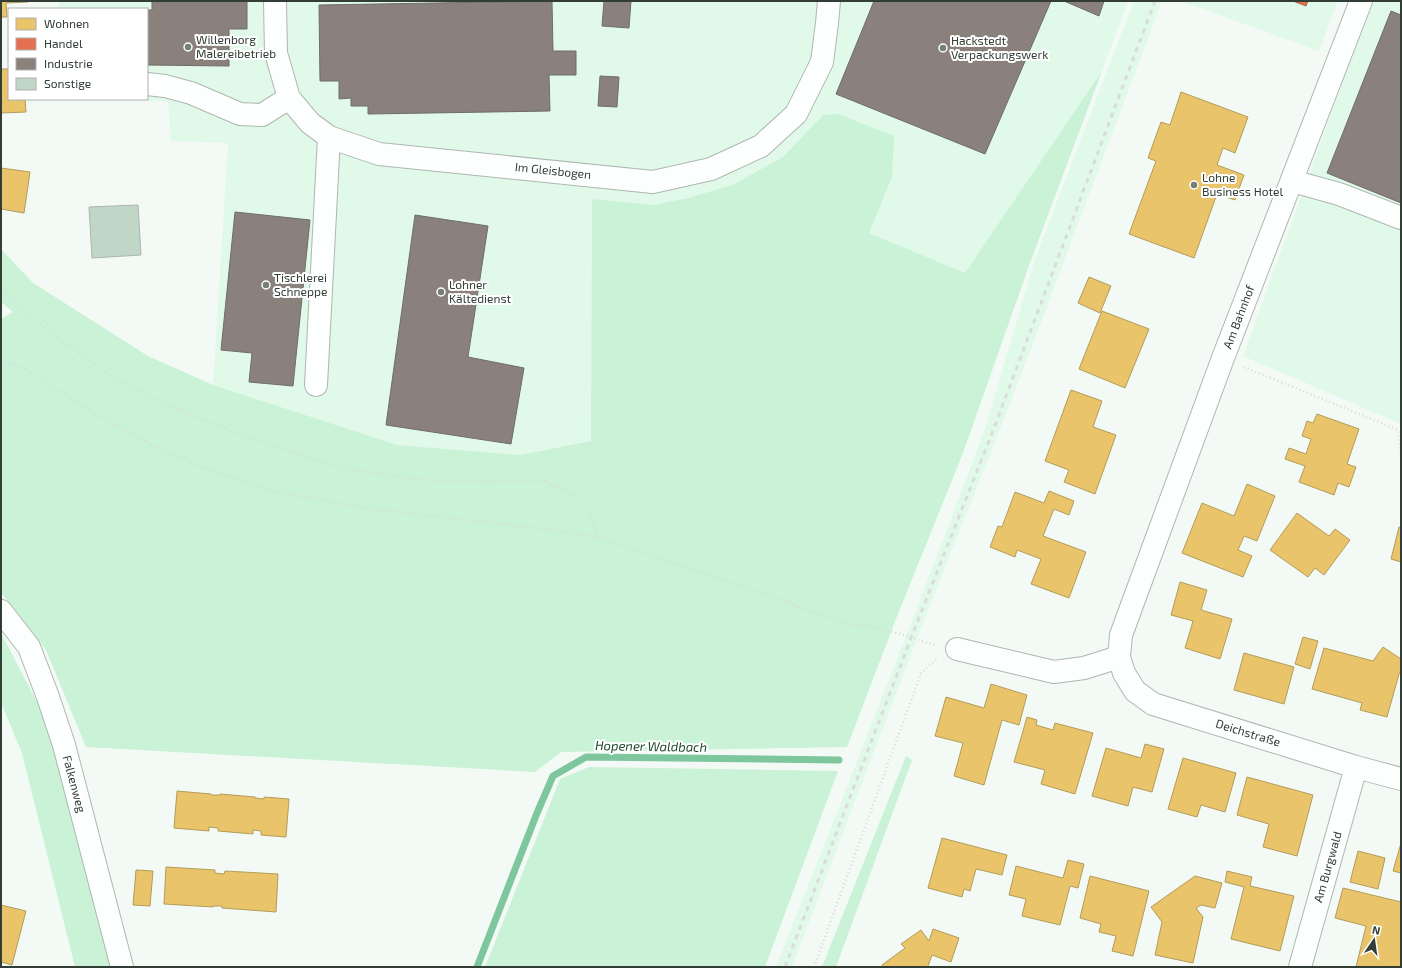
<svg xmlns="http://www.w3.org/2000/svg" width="1402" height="968" font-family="'Exo 2',sans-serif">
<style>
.built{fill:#e0f9e8}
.green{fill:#c9f2d7}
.homes{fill:#e9c46a;stroke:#b29c5a}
.shops{fill:#e76f51;stroke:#b06049}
.industry{fill:#8a817c;stroke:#6f6d67}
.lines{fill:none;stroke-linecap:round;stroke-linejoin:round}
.stream{stroke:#7ec79e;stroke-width:7}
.building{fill:#c0d7c8;stroke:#acb5af}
.minor-casing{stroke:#aeb7b1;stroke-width:24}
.path{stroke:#d8dad8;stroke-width:2.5;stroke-dasharray:1 3;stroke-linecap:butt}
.minor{stroke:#fdfefe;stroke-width:22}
.rail{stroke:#dadbda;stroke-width:3;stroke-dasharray:5 5;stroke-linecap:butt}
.poi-dot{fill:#757f78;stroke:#fff;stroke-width:1.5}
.labels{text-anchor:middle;stroke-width:4;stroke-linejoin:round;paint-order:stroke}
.poi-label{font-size:12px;fill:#313d35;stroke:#fff;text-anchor:start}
.street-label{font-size:12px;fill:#313d35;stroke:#fff}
.water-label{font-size:13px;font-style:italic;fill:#1f4830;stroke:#fff}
</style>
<rect width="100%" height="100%" fill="#f3faf5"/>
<path class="built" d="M59,1h1069l-26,70 -137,202 -96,-40 23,-56 -69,-62 -40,42 -51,28 -44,13 -34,7 -62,-6 -1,242 -71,14 -123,-10 -184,-60 15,-242 -57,-2 -3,-40 -91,-2h70v-90h-89z
M1134,1h28l-142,377 -101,255 -127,334h-16l133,-338 76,-200 50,-170z
M1181,1h157l-19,50z
M1374,1h27v423l-158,-68 107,-294z"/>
<path class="green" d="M1102,71l-72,192 -67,190 -67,166 -49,128 -286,5 -26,20 -449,-25 -40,-97 -45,-58v-273l12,-7 -12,-10v-53l32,34 115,73 65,29 184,60 123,10 71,-14 1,-242 62,6 34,-7 44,-13 51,-28 40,-42 15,-1 56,22 -2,41 -23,56 96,40z
M1,633l38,73 15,45 57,216h-36l-53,-214 -21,-50z
M906,756l6,4 -76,207h-14z
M589,767l249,4 -73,196h-280l75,-188z"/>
<path class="homes" d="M1,1h27v1l-22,1 1,14h-6z
M1,69h8v30h16l1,13 -25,1z
M1181,92l67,25 -13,36 -12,-5 -6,17 27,10 -9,25 -18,-6 -23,64 -65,-24 27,-73 -8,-3 13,-36 9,3z
M1,168l29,4 -6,41 -23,-4z
M1089,277l22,9 -11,27 -22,-10z
M1102,311l47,18 -24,59 -46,-19z
M1071,390l31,11 -9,26 23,8 -21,59 -31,-12 5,-12 -24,-9z
M1317,414l42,15 -12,35 9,3 -7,20 -11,-4 -4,12 -35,-13 6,-16 -20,-7 4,-11 17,6 5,-15 -9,-3 5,-15 6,2z
M1247,484l28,12 -18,45 -13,-5 -6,14 14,6 -9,21 -61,-24 20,-50 32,13z
M1049,491l25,10 -5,14 -15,-6 -11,27 43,16 -17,46 -38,-14 10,-25 -24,-9 -2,7 -25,-10 8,-21 4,1 13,-35 29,11z
M1297,513l32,23 6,-7 15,11 -26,35 -9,-7 -7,9 -38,-27z
M1399,527h2v35l-10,-3z
M1180,582l27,8 -6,20 31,9 -12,40 -35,-11 8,-27 -22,-6z
M1303,637l15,4 -8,28 -15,-5z
M1383,647l18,12v12l-2,3 -12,43 -27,-7 2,-7 -50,-14 12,-41 49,13z
M1244,653l50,14 -10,37 -50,-14z
M991,684l36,11 -8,30 -17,-5 -18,65 -30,-9 9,-33 -28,-7 11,-39 38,11z
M1027,717l10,3 -1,5 17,5 2,-7 38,10 -18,61 -34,-10 4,-14 -31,-8z
M1145,744l19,5 -12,43 -19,-5 -5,19 -36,-10 14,-48 35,10z
M1183,758l53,15 -11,39 -24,-7 -4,12 -29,-8z
M1247,777l66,18 -16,61 -34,-9 6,-23 -32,-9z
M177,791l34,3v1h9v-1l35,3v1l9,1v-2l25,2 -3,38 -25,-2v-4l-8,-1v4l-35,-3v-3l-9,-1v4l-35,-3z
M942,838l65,17 -5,20 -26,-6 -6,22 -6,-2 -2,8 -34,-9z
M1401,843v30l-8,-2z
M1358,851l27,7 -7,31 -28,-7z
M1068,860l16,4 -6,24 -8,-2 -10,39 -38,-9 4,-17 -17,-4 7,-29 47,12z
M166,867l49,3v3l9,1 1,-3 53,3 -2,38 -54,-4v-2h-9v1l-49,-3z
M136,870l17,1 -3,35 -17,-1z
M1227,871l25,6 -2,9 44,10 -14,55 -49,-12 13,-52 -19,-5z
M1090,876l59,15 -16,65 -21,-5 4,-15 -17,-4 2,-8 -21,-6z
M1195,876l27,7 -7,25 -14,-3 -5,3 7,9 -10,46 -38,-8 7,-33 -11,-15z
M1343,888l58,14v65h-45l10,-41 -31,-8z
M1,905l25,6 -14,54 -11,-3z
M933,929l26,9 -8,24 -19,-7 -4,11 1,1h-46l-1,-2 23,-17 -4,-4 20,-14 8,11z"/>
<path class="shops" d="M1293,1h15l-2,5z"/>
<path class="industry" d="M152,1h95v28h-18v37l-82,-1v-55h5z
M552,1l1,50h23v24h-27l1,36 -182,3v-8h-17v-8l-12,1v-18h-19l-1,-76z
M604,1h27l-2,27 -27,-2z
M874,1h177l-66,153 -149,-60z
M1064,1h40l-5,15z
M1391,11l10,4v188l-74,-30z
M600,76l19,1 -2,30 -19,-1z
M235,212l75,8 -17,166 -44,-4 3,-29 -31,-3z
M415,215l73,11 -20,131 56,11 -13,76 -125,-19z"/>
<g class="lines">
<path class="stream" d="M477,967l60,-154 16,-37 33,-19 253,3"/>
</g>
<path class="building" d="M138,205l3,50 -49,3 -3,-51z"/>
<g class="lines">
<g class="minor-casing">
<path id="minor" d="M275,1l1,52 13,45 21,25 19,14 50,17 274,28 58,-13 50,-23 35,-32 26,-52 5,-39 2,-22
M1361,1l-138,357 -102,277 -2,22 5,16 11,18 18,13 203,63 45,12
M147,84l18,2 26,7 49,21 22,1 27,-17
M1292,181l47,13 62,24
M316,385l13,-248
M1,611l28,36 19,50 16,48 58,222
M957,649l97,23 30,-4 35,-11
M1300,967l56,-200"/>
</g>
<path class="path" d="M1,290l47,41 59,42 46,25 58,25 72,26 68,21 73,10 61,1 57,-1 29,13 19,22 9,22
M1,363h6l18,6 85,53 44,24 51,22 72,24 93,17 175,20 54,8 250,87 32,4 54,17
M1244,367l154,63 3,24
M814,967l107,-294 16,-14"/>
<use href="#minor" class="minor"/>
<path class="rail" d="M785,967l126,-329 83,-210 161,-427"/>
</g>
<g class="poi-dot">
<circle cx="188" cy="47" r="4"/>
<circle cx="943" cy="48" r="4"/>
<circle cx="1194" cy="185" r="4"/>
<circle cx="266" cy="285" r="4"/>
<circle cx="441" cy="292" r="4"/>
</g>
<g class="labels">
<g class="poi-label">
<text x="196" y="44">Willenborg<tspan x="196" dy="14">Malereibetrieb</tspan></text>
<text x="951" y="45">Hackstedt<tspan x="951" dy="14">Verpackungswerk</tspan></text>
<text x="1202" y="182">Lohne<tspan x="1202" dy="14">Business Hotel</tspan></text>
<text x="274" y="282">Tischlerei<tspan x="274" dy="14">Schneppe</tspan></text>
<text x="449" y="289">Lohner<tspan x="449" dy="14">Kältedienst</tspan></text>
</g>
<g class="street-label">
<text transform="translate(553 171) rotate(6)" y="4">Im Gleisbogen</text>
<text transform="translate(1239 317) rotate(-69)" y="4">Am Bahnhof</text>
<text transform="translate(1248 733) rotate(17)" y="4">Deichstraße</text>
<text transform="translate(74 784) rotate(75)" y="4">Falkenweg</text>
<text transform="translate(1328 867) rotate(-74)" y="4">Am Burgwald</text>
</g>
<g class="water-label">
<text transform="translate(651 746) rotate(1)" y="5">Hopener Waldbach</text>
</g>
</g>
<rect width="1402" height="968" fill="none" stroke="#313d35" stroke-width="4"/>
<rect x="8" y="8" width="140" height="92" fill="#ffffff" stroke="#adb1ae"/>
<rect x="16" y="18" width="20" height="12" fill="#e9c46a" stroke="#adb1ae"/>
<text x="44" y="28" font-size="12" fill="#313d35">Wohnen</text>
<rect x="16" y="38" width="20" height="12" fill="#e76f51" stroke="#adb1ae"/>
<text x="44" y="48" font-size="12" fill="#313d35">Handel</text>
<rect x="16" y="58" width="20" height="12" fill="#8a817c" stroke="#adb1ae"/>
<text x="44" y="68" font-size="12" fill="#313d35">Industrie</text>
<rect x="16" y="78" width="20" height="12" fill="#c0d7c8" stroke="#adb1ae"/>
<text x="44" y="88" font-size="12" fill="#313d35">Sonstige</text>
<g transform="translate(1374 940) rotate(13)" stroke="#ffffff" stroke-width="3" paint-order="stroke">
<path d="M0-3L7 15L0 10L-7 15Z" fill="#313d35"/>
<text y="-6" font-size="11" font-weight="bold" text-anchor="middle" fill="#313d35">N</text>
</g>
</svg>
